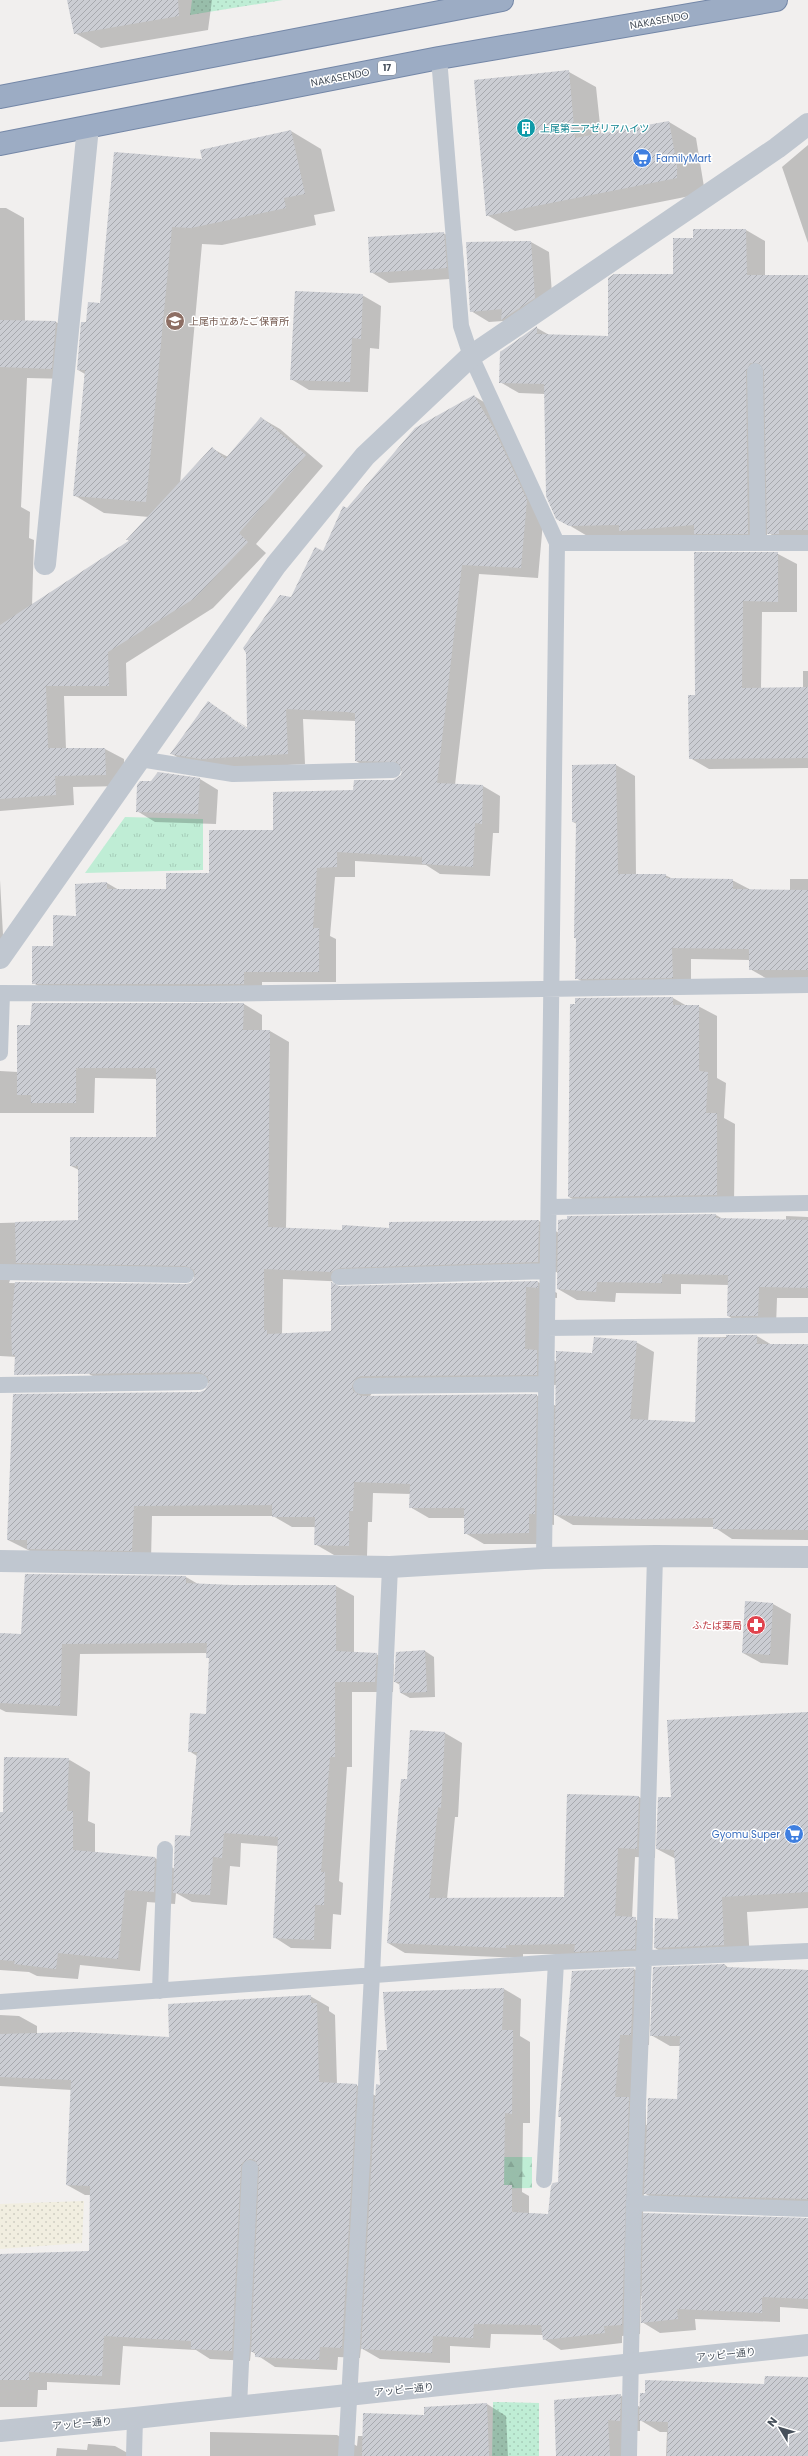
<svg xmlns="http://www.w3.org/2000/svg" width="808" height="2456" font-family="Poppins,'Noto Sans JP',sans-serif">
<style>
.grass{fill:url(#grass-tufts)}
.forest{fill:url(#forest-firs)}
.sand{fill:url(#sand-dots)}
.garden{fill:url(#garden-dots)}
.shadow{fill:#0003;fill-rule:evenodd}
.building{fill:url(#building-hatch)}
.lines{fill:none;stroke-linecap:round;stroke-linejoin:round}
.trunk-casing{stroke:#7487a7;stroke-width:24}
.service{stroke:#c0c7d0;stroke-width:16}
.minor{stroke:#c0c7d0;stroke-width:22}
.trunk{stroke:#9cacc4;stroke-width:22}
.labels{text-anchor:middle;stroke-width:3;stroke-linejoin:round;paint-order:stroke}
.shield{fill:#fff;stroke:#7e848c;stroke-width:1}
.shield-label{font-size:9px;font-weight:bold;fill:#47505b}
.street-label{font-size:10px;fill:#47505b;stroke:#fff}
.culture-label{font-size:10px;fill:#0d838f;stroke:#fff;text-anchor:start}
.shop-label{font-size:10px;fill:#366cbe;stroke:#fff;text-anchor:start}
.education-label{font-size:10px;fill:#785e54;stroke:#fff;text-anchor:start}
.health-label{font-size:10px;fill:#be3a42;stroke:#fff;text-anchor:end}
</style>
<defs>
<pattern id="grass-tufts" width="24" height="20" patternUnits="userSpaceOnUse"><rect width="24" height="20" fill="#bfedd5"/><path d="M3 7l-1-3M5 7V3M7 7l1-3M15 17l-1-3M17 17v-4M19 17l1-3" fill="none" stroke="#a6cdb9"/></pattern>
<pattern id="forest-firs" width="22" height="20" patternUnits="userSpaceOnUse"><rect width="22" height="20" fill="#bfedd5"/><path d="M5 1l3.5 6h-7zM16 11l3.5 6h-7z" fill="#a6cdb9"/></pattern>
<pattern id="sand-dots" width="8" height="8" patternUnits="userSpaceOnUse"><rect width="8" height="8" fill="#f1eee0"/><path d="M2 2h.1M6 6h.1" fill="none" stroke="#d0cec2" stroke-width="1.8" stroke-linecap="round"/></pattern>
<pattern id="garden-dots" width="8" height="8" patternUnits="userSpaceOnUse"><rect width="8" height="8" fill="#bfedd5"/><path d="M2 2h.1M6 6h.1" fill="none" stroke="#a6cdb9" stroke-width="1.8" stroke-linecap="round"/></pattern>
<pattern id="building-hatch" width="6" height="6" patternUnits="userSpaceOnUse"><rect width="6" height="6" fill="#cbcdd3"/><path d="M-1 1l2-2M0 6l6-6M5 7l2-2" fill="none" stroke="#a7a9ae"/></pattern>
</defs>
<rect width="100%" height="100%" fill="#f1efee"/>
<path class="grass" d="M125,817l78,2v51l-118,3z"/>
<path class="forest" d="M463,2157h69v31l-69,1z"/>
<path class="sand" d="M84,2201l-2,42 -82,6v-45z"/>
<path class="garden" d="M192,0h91l-93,15z
M493,2402l46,1v53h-47z"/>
<path class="shadow" d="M68,0h144l-4,30 -107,18 -26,-15z
M569,72l27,15 5,47 68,-12 27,16 9,55 -190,38 -28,-16z
M291,131l30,18 14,62 -21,4 2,10 -94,20 -20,-1 -22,240 33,-35 15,8 33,-39 19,11 43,37 -67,78 10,9 -53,55 -87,55 1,33h-63l2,53h39l19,10v27l-51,1 1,18 -74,6v-603h6l18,10 1,103 31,1 18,11 -4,46 -43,-1 -6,129 9,5 -1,26 5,2 -2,66 98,-64 -2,-2 21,-23 -45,-4 -30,-18 11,-121 -7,-4 9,-47 116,-162z
M808,145v98l-26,-76z
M746,230l19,11v35h43v265l-21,3 -20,-12v12l-178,-7 -32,-19 -12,-124 -26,-1 -19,-11 37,-54 14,8 58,1 65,-62 20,-36z
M443,233l19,10 3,35 -76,5 -18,-11z
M531,242l18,10 4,56 -33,22 -17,-9 -14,1 -18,-11z
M362,295l19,11 -2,43 -9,-1 -2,44 -59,-2 -18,-11z
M474,396l18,11 52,104 -6,67 -59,-4 -24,211 28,1 17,10 -1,37h-6l-3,43 -50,-2 -14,-9 -71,-4v16h-20l-5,59 6,3v43h-74v11h-211l-18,-10 21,-36 53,-64 12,7h48l43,-16 64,-43 80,-40 40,-11 8,-4 1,-5h-30l-17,-10v-40l-53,-2 2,45 -86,5 -30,-5 -17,-10 37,-51 39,25 43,-130 32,-46 24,-43zM224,712l27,19 -1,2 -26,-19z
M695,554h83l19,10v48h-35l-1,77 42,-1v-17h5v97l-99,1 -19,-11 6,-62z
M616,765l19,11 1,99h29l8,4 59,1 19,10 39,1v-12h18v102l-39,-1 -19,-11v-9l-59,-1v29l-95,1 -20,-11 1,-39 -2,-1 2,-114 -4,-2v-56z
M200,779l18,11 -2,34 -61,-2 -18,-11z
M0,880l4,73h-4z
M673,998l14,8h11l19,10v62l9,5 -2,35 11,6 -1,81 -147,2 -18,-10z
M244,1004l18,11v16h8l19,11 -3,187 57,2 196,-10 20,12 9,-16 148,-2 7,4 63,2v-5l22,1v81h-31l-1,29h-29l-19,-11 1,-31 -48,-1v10l-65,-1 -1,9 -38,-2 -19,-11v-17l-200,6 -8,4 -67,-3 -1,55 50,-2 7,-44 199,-6 19,11v5l-12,-1 -1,58 13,7 79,-20 18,10 -6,69 48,2 3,-85 58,-2 15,9h36v195l-76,-1 -18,-12 -141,-2 -19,-11v11l-6,-1 -1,20h-63l-19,-11v-15h-36l-19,-11 1,-13 -38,-1 -1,29h-4l-1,34 -33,-1 -19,-11v-17h-23l-19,-11h-121l-1,45 -105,-2 -38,-19 201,-153v-4l-101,1 -19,-10 1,-13 -90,-5v-133l79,-2v-51l-8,-4 86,-28v-59l-62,-1 -1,35h-94v2v-44l18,1 13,-46zM19,1273l176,4v3l-9,6 -177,-3 2,-6zM557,1385l-1,21 -20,-11 -166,1 5,-7 5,-2z
M26,1575l160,2 12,7 35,2h103l18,10v57l22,1 18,10 -1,28h-41v75h-5l-8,114 4,2 -2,32 -8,-1 -2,35 -40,-1 -17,-11 4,-91 -37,-3 -1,24 -10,-1 -3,39 -35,-3 -16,-9 -1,11 -28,-2 -7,69 -60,-6 -2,14 -41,-3 -8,-4 -29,-2v-157h4l64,-54 22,13 -2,49 7,3v29l60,5 20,11 15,-32 7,-81 -8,-5 18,-36 3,-56 -3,-2v-4l-127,1 -3,62 -71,-4 -6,-3v-66l22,-8z
M773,1604l18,10 -3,51 -27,-2 -18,-10z
M425,1651l9,6 1,40 -25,1 -9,-5 -1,-8 -5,-3z
M808,1713v195l-61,4 3,48 -69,3 -26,-15 24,-28 -3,-61 -19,-10z
M445,1733l17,10 -4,74h-3l-8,82 118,-1 74,-101 17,10 -1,51 -20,-1 -3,61 21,10 -1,31 -72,-5h-57v4l-118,-5 -17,-10 20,-163z
M725,1965l4,3 79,2v239l-145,-5 -19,-11 -1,21 165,5v90l-28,-2v15l-85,-3 1,11 -36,3 -18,-11 1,-26h-2l-1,38 -18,2v7l-61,7 -17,-11 -1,-4 -52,-1 -1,14 -40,-2v17l-70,-4 -19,-11 -1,10 -22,-1 -1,13 -62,-3 -24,-16 -1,10 -40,-2 -14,-9 -73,-4 -3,39 -73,-3v8h-9l-1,17h-37v-152l90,-3 1,-57h-6l-18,-10 5,-95 -72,-4v-71l19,1 18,10v8l133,4 140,-42 19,11v4l6,4 2,69 19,1 20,11 5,-10 7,-35 116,-62 17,10 -1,37 10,6v81h-7l-1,69 7,4v18l20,1 10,-32 3,-65 -3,-2 75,-147 17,10 -2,66h-11l-5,56 13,8v16h2l30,-25 3,-54h-11l-19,-11z
M808,2378v78h-142l1,-24h-7l-20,-12v11h-13l1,25h-71l63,-61 20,12z
M487,2404l19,12 2,40h-298v-24l127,3 20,11 1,-10h5l62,-20z
M88,2444l27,2 18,10h-77l1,-8 30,2z"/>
<path class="building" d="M67,0h111l1,16 -105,18z
M569,70l6,68 94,-17 8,45v12l-191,38 -12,-136z
M291,130l14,64 -21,4 2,10 -95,20 -19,-1 -26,275 -73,-6 12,-126h-8l4,-48h5l2,-20 12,1 14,-151 88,7 -2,-9z
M693,229h53l1,46h61v255h-29v4h-12l-3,-163 -5,-8h-9l-4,8 2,163h-54v-9l-75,6v-6l-50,1 -13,-7 -10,-23 -2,-112 -45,-1 1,-31 37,-26v8l71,2v-58l6,-4h59v-36h20z
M444,232l3,36 -77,5 -2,-36z
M531,241l4,57 -34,22 1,-11 -32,3 -4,-70z
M295,291l68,3 -2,45 -9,-1 -2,44 -60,-2z
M0,320l56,1 -4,48 -52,-2z
M474,395l20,34 33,71 -6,68 -59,-3 -25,218 46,2 -1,39 -7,-1 -2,44 -51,-3v-7l-85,-5v15l-20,1 -4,60h6v44h-75v12h-212v-38h21v-31l23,1 -1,-32 32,-2v7h59v-16h43v-43h64v-38l80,-2 1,-10h39l8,-5 1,-6 -5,-7 -42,-1v-48l-9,-1 -60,-3 2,45 -87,5 -31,-5 38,-53 39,28 -1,-76 -3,-5 37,-53 11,2 24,-50 8,4 20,-45 4,2 68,-80z
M261,417l45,38 -67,78 9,9 -53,56 -87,54 1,34h-63l2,62h57l1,27 -51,1 1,19 -56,4v-174l130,-85h-4l86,-93 13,12z
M694,552h84v50l-35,-1 -1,87 66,-1v71l-119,1 -1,-64h7z
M616,764l2,110h48v4l67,1v10l75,1v80h-59v-21l-77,-1 1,30 -98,1 1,-41h-2l2,-116h-4v-57z
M158,772l42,6 -2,36 -62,-2 1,-27 3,-4h11z
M673,997v8h26v66l9,1 -2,41h11v82l-149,2 2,-193h5v-6z
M32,1003h212l-1,27h27l-2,197 74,3v-5l47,3v-6l150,-2 -1,42 -199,6 -8,4 -67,-3v61h3v4l64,-3v-49l8,4 199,-5v7l-12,-1 -1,62 12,1v25l-176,1 -5,2 -4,8 1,5 8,5 176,-2 -2,120h-6v19l-65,1v-26h-55l1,-24 -56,-2 -1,29h-4v35l-35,-1 1,-28h-43v-12l-138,1 -2,45 -105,-2v-9h-20l6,-146 187,-2 5,-2 4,-8 -1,-5 -8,-5 -186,3 1,-20h-3l-1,-29 4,-44 171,2 5,-1 4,-7 -1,-6 -8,-4 -170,-3 -1,-41 63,-2v-54h-8v-29h86v-69h-80v35h-45v-8h-14v-70h13z
M716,1214v4l92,2v68l-49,-1 -1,29h-31l1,-41 -66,-1v9l-65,-1 -1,10 -39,-3 1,-69 9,-1v-3z
M726,1335h31v9h51v186l-95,-1v-11l-77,1 -82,-4 2,-164 36,2 2,-16 43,4 -7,78 65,3 3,-85 28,1z
M25,1574l161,2v7l47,2h103v66l41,2 -2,29h-40v75h-5l-9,115h4l-1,33h-9l-1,35 -41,-2 5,-101 -54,-4 -2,25 -9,-1 -3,38 -37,-2 2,-58 15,1 7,-84h-9l2,-39 16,1 3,-56h-3l1,-15 -145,1 -2,62 -60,-3v-70l21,1z
M745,1601l28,2 -3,52 -28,-2z
M425,1650l2,42 -27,1 -1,-11h-5l2,-30z
M808,1712v180l-86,5 2,48 -70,3 1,-30 23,1 -4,-69 -18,-1 2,-52h13l-4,-77z
M410,1730l35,2 -4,76 -3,-1 -9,91 135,-1 3,-103 72,2 -2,53 -19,-1 -3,68 21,1 -1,32 -61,3 1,-8 -69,1v3l-119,-5 14,-164h6z
M4,1757l65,1 -2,53h6v39l82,7 -1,35 -29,-2 -7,69 -60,-6 -2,16 -42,-5 1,-3 -15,-1v-148h3z
M725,1964v3l83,3v229l-164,-5 4,-96 29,1 3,-63h-30l3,-69z
M634,1968l-3,67h-11l-5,62h14l-7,228 -18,1 1,7 -62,7 -2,-15 -67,-1 -1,14 -40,-2 -1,17 -71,-4 15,-265 4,1 -2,-35h9l-4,-58 121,-4 -2,42h11l-1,84 -7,-1 -1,72h8v27l36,2 3,-28 2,-3 5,-1 3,-65h-3l14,-146z
M311,1995v8h6l2,79 38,2 -15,264 -22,-1 -1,13 -64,-3v-5h-4l8,-184 -4,-8 -5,-1 -8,4 -1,5 -9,183 -41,-2v-8l-87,-5 -2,40 -73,-4v8h-29v-126l89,-3 1,-65 -24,-1 5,-105 -71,-3v-43l74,-2 95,5 -1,-33z
M643,2213l165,5v81l-46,-2v16l-85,-4 1,10 -37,4z
M765,2376l43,1v79h-141l1,-34 -29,-1 1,-28h5v-13l119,4z
M621,2394l-1,27 -12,-1 2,36h-54l-2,-56z
M487,2403l2,53h-127l1,-43 61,2v-8z"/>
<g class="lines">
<g class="trunk-casing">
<path id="trunk" d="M0,97l502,-97
M0,144l439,-86 337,-58"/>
</g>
<path class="service" d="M439,58l22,268 10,30 86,187 -13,1015
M755,371l3,171
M557,543h251
M140,759l93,15 160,-4
M0,993l203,1 605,-9
M0,1053l2,-59
M549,1207l259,-4
M0,1272l186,3
M339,1277l209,-6
M547,1328l261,-3
M0,1385l200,-3
M361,1386l185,-2
M160,1991l5,-142
M0,2002l556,-40 252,-11
M544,2180l12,-218
M634,2203l174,6
M239,2407l11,-239
M134,2456l1,-38
M346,2456l26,-481 18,-408
M629,2456l5,-253 10,-246 11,-401"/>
<path class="minor" d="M45,564l43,-437
M0,958l276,-393 89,-109 106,-100 306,-208 31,-24
M0,1561l390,6 154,-9 111,-2 153,1
M0,2431l135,-13 673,-73"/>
<use href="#trunk" class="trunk"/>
</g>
<defs>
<g id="building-disc" transform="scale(1)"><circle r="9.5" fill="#0f9aa8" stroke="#fff"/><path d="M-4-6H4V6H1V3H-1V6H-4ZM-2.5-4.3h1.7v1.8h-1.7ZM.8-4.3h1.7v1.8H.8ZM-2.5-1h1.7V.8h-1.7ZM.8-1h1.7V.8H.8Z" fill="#fff"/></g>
<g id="supermarket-disc" transform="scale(1)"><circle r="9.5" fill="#3f7fe0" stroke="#fff"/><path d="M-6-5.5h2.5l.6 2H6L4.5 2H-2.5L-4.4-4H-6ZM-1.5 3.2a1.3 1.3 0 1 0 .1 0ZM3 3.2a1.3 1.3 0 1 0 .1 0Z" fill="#fff"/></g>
<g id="school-disc" transform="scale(1)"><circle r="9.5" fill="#8d6e63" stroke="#fff"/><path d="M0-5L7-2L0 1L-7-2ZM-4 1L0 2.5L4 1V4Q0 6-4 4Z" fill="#fff"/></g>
<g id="pharmacy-disc" transform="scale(1)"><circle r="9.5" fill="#e0444e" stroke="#fff"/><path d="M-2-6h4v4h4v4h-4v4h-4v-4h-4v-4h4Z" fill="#fff"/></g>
</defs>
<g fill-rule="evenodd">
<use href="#building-disc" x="526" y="128"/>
<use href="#supermarket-disc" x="642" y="158"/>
<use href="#school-disc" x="175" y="321"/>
<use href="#pharmacy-disc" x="756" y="1625"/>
<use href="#supermarket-disc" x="794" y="1834"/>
</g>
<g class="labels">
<rect class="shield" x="378" y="61" width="18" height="14" rx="3"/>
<g class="shield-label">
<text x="387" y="71">17</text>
</g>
<g class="street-label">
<text transform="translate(659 20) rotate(-10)" y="4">NAKASENDO</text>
<text transform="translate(340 77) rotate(-11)" y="4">NAKASENDO</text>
<text transform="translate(726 2354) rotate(-6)" y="4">アッピー通り</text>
<text transform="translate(404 2389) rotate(-6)" y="4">アッピー通り</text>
<text transform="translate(82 2423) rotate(-5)" y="4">アッピー通り</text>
</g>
<g class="culture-label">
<text x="540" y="132">上尾第二アゼリアハイツ</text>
</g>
<g class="shop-label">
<text x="656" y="162">FamilyMart</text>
<text x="780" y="1838" text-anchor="end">Gyomu Super</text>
</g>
<g class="education-label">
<text x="189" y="325">上尾市立あたご保育所</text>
</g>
<g class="health-label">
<text x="742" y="1629">ふたば薬局</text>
</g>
</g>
<g transform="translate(780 2428) rotate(308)" stroke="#ffffff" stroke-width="3" paint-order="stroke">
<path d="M0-3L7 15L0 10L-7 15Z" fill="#47505b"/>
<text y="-6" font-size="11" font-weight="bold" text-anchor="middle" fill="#47505b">N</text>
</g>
</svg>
